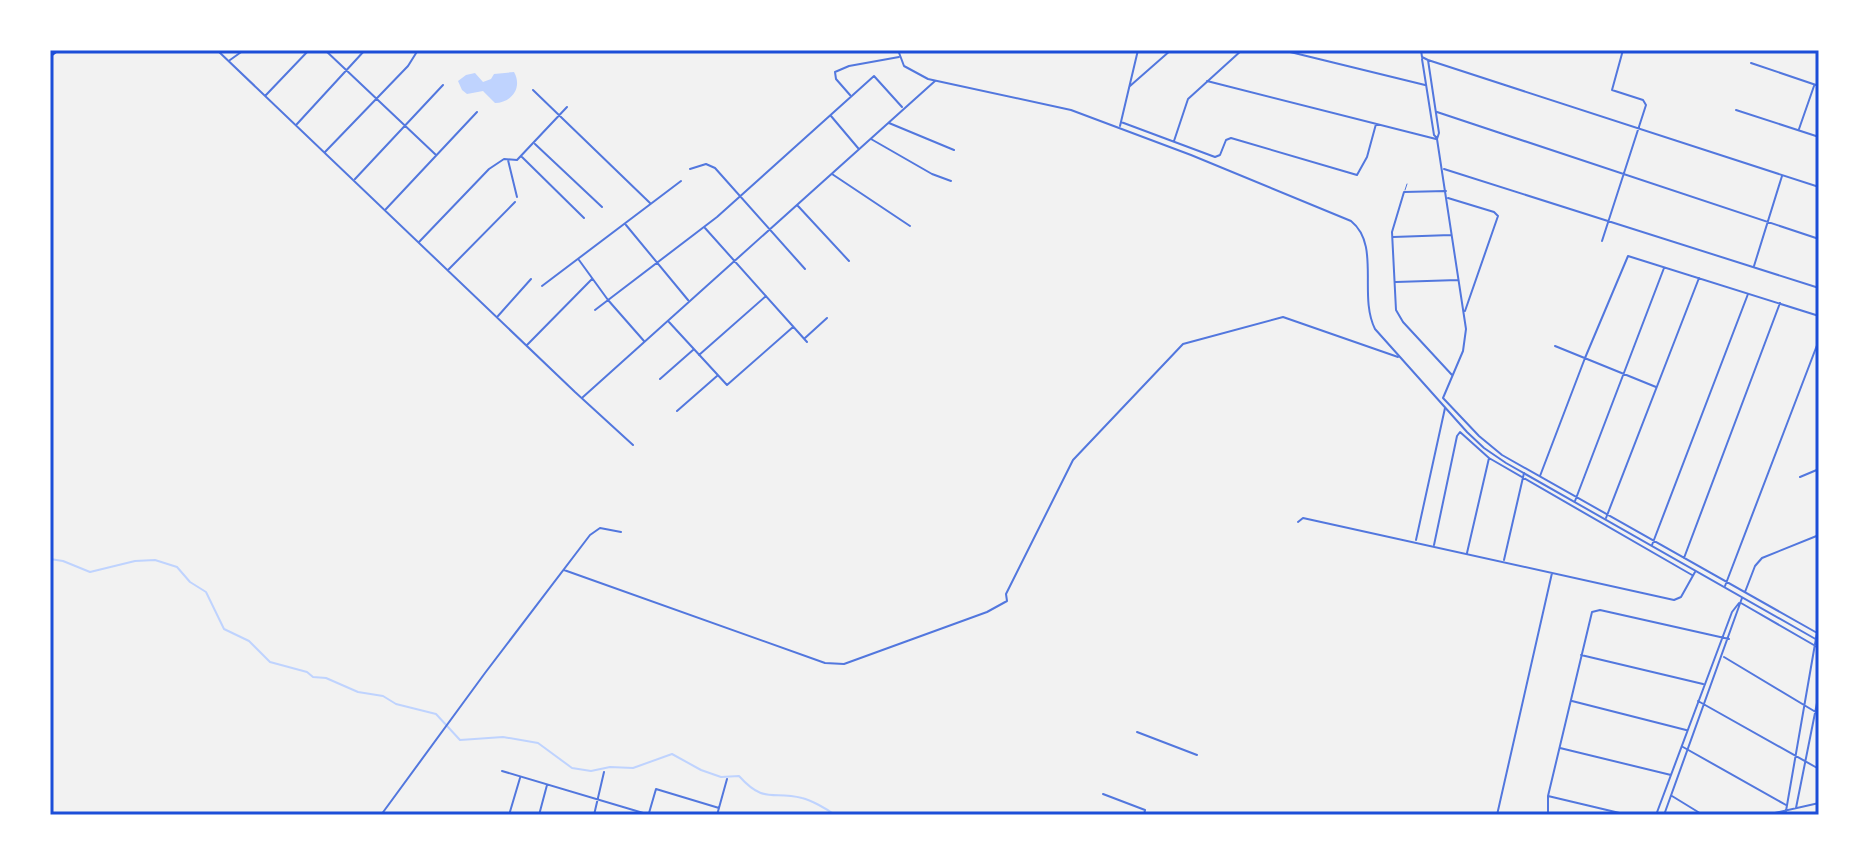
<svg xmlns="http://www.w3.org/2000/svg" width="1869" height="865" font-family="Bitter,serif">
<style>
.water{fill:#bfd3fe}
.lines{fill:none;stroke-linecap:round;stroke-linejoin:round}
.stream{stroke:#bfd3fe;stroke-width:2}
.service{stroke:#5277de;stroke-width:1}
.minor{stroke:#5277de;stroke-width:2}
.tertiary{stroke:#5277de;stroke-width:2}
.secondary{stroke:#1d4ed8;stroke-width:3}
.neatline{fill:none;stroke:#1d4ed8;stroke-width:3}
</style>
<rect width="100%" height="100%" fill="#f2f2f2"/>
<path class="water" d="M514,72c9,16 -3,31 -19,31l-12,-12 -16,3 -5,-4 -4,-9 8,-6 9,-2 8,9 8,-3 3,-5z"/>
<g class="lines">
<path class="stream" d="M50,559l13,2 27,11 45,-11 20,-1 22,7 13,15 16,10 18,37 25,12 21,21 37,10 6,5 13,1 32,14 25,4 13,8 40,10 24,26 43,-3 35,6 34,25 19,3 19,-4 23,1 39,-14 29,16 20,7 18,-1c26,29 34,14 63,22 9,2 25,11 33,17"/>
<path class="service" d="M1405,190l2,-6"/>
<path class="minor" d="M217,50l358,342 58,53
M325,50l111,105
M1282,50l143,35
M1421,50l1,7 6,3 11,73 -2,6 29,190 -3,22 -20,47
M1422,59l12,76 3,3
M230,60l14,-10
M1428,60l391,127
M1751,63l68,23
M1207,81l229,58
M1130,86l41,-36
M533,90l117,113
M266,95l43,-45
M850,95l-14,-16 -1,-7 14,-6 50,-9
M1736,110l83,27
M1437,112l382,127
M831,116l27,32
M1121,122l94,35 5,-2 6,-15 5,-2 126,37 10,-18 9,-33
M889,123l65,27
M297,124l68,-74
M1120,126l18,-76
M1799,129l15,-43
M871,139l61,35 19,7
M1174,141l14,-42 54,-49
M535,144l67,63
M325,152l83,-86 10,-16
M522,157l62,61
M508,160l9,37
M690,169l16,-5 9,4 90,101
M1444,169l375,119
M832,174l78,52
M355,179l88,-94
M1446,191l-42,1 -12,40 4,78 7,12 49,53
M1448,198l46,14 4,4 -33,95
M798,206l51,55
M386,209l91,-97
M626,225l62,75
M705,228l102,114
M1393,237l58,-2
M1602,241l44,-136 -3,-5 -31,-10 11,-40
M419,242l70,-73 15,-10 13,1 50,-53
M579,260l29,40 36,41
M1754,266l28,-90
M448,270l67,-68
M1396,282l62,-2
M542,286l139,-105
M595,310l122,-93 157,-141 28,31
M498,316l33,-37
M669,322l58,63 66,-58
M805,338l22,-20
M527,345l65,-66
M1555,346l101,41
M699,355l67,-59
M660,379l33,-29
M583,397l352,-316
M1443,398l36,38 23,19 317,179
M677,411l40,-35
M1540,476l45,-118 43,-102 191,60
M1800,477l19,-8
M1575,501l89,-233
M1606,518l93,-240
M1298,522l5,-4 371,82 7,-3 14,-25
M1416,540l29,-132
M1434,545l23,-109 3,-4 29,26 203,117
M1652,545l96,-251
M1467,553l22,-95
M1684,558l96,-255
M1504,560l20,-87
M564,570l261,93 19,1 143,-52 20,-11 -1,-7 67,-134 110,-116 100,-27 115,40
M1725,586l94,-246
M1745,592l10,-26 7,-8 57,-23
M1741,603l78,45
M1581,655l122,29
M1724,657l95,57
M1572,701l114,29
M1698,701l121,68
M1137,732l60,23
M1683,747l103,58
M1560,748l111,27
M502,771l148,44
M1103,794l42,16 -1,5
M1548,796l80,19
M1672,796l31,19
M1796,808l23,-115
M1786,811l33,-190
M649,813l7,-24 63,19
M381,815l104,-142 105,-138 10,-7 21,4
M509,815l11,-37
M539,815l8,-30
M594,815l10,-43
M717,815l10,-36
M1497,815l55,-242
M1548,815v-19l44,-184 8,-2 129,29
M1656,815l76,-203 7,-9
M1664,815l78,-217
M1766,815l53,-12"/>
<path class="tertiary" d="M898,50l6,16 24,13 143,31 120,45 160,66c30,24 7,74 24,108l92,103 17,16 22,15 313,178"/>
<path class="secondary" d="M50,56l8,-6"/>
</g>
<rect width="1869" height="865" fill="none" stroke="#ffffff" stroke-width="104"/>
<rect x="52" y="52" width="1765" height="761" class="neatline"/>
</svg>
